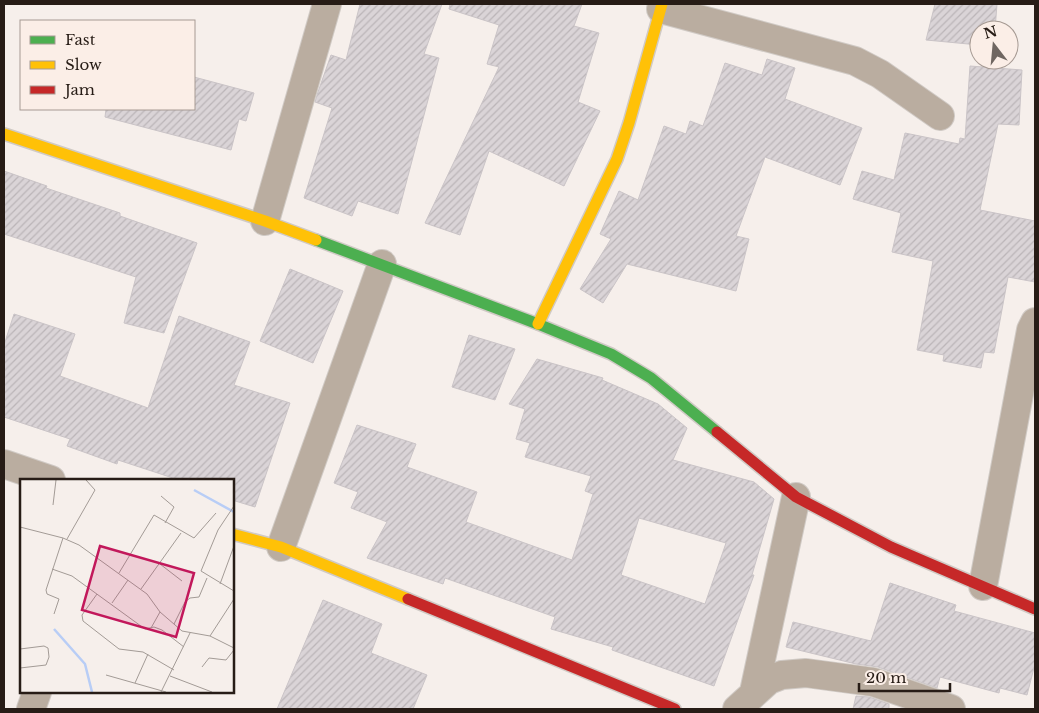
<svg xmlns="http://www.w3.org/2000/svg" width="1039" height="713" font-family="'Libre Baskerville',serif">
<style>
.building{fill:url(#building-hatch);stroke:#cac4c7;fill-rule:evenodd}
.lines{fill:none;stroke-linecap:round;stroke-linejoin:round}
.street-casing{stroke:#d0cac5;stroke-width:30}
.fast-casing{stroke:#d0cac5;stroke-width:14}
.slow-casing{stroke:#d0cac5;stroke-width:14}
.jam-casing{stroke:#d0cac5;stroke-width:14}
.street{stroke:#baada0;stroke-width:28}
.fast{stroke:#4caf50;stroke-width:11}
.slow{stroke:#ffc107;stroke-width:11}
.jam{stroke:#c62828;stroke-width:11}
.inset-river{fill:none;stroke:#b8cdf6;stroke-width:2.5}
.inset-road{fill:none;stroke:#a39b96;stroke-width:1}
.view{fill:#c2185b;fill-opacity:0.15;stroke:#c2185b;stroke-width:2.5}
.inset-edge{fill:none;stroke:#271c16;stroke-width:2.5}
</style>
<defs>
<pattern id="building-hatch" width="6" height="6" patternUnits="userSpaceOnUse" patternTransform="scale(1.25)"><rect width="6" height="6" fill="#dad4d7"/><path d="M-1 1l2-2M0 6l6-6M5 7l2-2" fill="none" stroke="#bbb5b8"/></pattern>
</defs>
<rect width="100%" height="100%" fill="#f6efeb"/>
<path class="building" d="M360,4h82l-18,50 15,4 -41,156 -40,-13 -6,15 -48,-18 28,-90 -17,-6 3,-10 13,-37 15,5z
M450,4h132l-8,22 25,7 -21,69 22,9 -36,75 -75,-35 -29,84 -35,-12 74,-156 -12,-3 12,-39 -50,-16z
M935,4h62l-2,26h-16v15l-53,-5z
M767,59l28,9 -10,31 77,29 -22,57 -75,-28 -29,79 13,3 -13,52 -109,-27 -24,39 -23,-14 31,-50 -11,-5 19,-43 19,9 26,-74 22,8 4,-13 13,5 22,-63 37,12z
M970,66l52,4 -3,55 -21,-1 -18,86 55,11v61l-27,-5 -14,76 -10,-1 -3,16 -38,-7 1,-6 -27,-5 16,-89 -41,-9 9,-39 -48,-14 9,-28 32,9 11,-47 54,11 1,-6 5,1z
M194,77l60,16 -8,28 -7,-2 -8,31 -126,-33 1,-8h88z
M4,171l43,15 -1,2 74,25v3l77,27 -33,90 -40,-10 12,-46 -132,-43z
M290,269l53,22 -30,72 -53,-22z
M14,314l61,20 -15,42 88,32 31,-92 71,26 -16,43 56,18 -35,104 -23,-7v-20h-53l-61,-20 -1,4 -50,-18 3,-7 -66,-22v-72z
M469,335l46,14 -20,51 -43,-13z
M537,359l66,19 -1,2 56,24 29,24 -14,32 81,22 20,17 -22,76h2l-40,111 -102,-36 1,-3 -62,-18 4,-12 -110,-39 -2,6 -76,-26 20,-36 -36,-14 7,-16 -24,-9 23,-58 59,19 -9,23 70,25 -11,30 106,38 21,-66 -8,-3 6,-15 -66,-19 5,-14 -14,-4 9,-30 -16,-5zM639,518l87,25 -21,61 -84,-29z
M890,583l66,22 -2,6 81,22v31l-8,31 -27,-7 -1,5 -59,-16 -3,11 -59,-21 -22,-3 -70,-17 7,-25 78,19z
M323,600l59,24 -11,29 56,22 -14,34h-136z
M856,696l13,1 20,7v5h-36z"/>
<g class="lines">
<g class="street-casing">
<path id="street" d="M661,9l194,52 25,13 60,42
M265,221l62,-217
M4,464l47,16
M281,547l101,-283
M983,586l48,-256 4,-8
M754,692l42,-195
M31,709l6,-17
M737,709l32,-29 13,-5 24,-2 67,9 78,27"/>
</g>
<g class="fast-casing">
<path id="fast" d="M316,240l222,84 73,30 40,24 66,54"/>
</g>
<g class="slow-casing">
<path id="slow" d="M4,134l261,87 51,19
M538,324l79,-165 12,-36 33,-119
M232,534l49,13 127,52"/>
</g>
<g class="jam-casing">
<path id="jam" d="M717,432l79,65 95,50 144,62
M408,599l267,110"/>
</g>
<use href="#street" class="street"/>
<use href="#fast" class="fast"/>
<use href="#slow" class="slow"/>
<use href="#jam" class="jam"/>
</g>
<g transform="translate(20 479)">
<rect width="214" height="214" fill="#f6efeb"/>
<path class="inset-river" d="M174,11l40,22M34,150l31,35 7,28"/>
<path class="inset-road" d="M141,17l13,11 -9,16M33,26l3,-25M214,27l-16,24 -17,41 33,20M0,48l43,11 16,7 68,49 13,18 22,19 28,5 24,12M47,60l28,-49 -9,-10M140,85l22,17M32,90l20,7 73,53 9,-2 8,3 22,17M99,94l35,-58 40,23 22,-25M200,105l14,-38M121,110l40,-56M77,115l-15,21 1,6 36,28 24,3 31,18M92,124l16,-23M34,135l5,-15 -12,-5 -1,-4 17,-52M154,145l11,-22 5,-4 9,-1 8,-19M131,149l9,-16M190,157l24,-37M0,170l24,-3 4,2 1,9 -3,8 -26,3M182,188l7,-9 17,2 8,-10M86,196l60,17M150,197l42,16M115,204l13,-29M141,213l29,-59"/>
<path class="view" d="M80,67l94,27 -18,64 -94,-27z"/>
<rect width="214" height="214" class="inset-edge"/>
</g>
<rect width="1039" height="713" fill="none" stroke="#271c16" stroke-width="10"/>
<rect x="20" y="20" width="175" height="90" fill="#fbeee7" stroke="#a69a93"/>
<rect x="30" y="36" width="25" height="8" fill="#4caf50" stroke="#a69a93"/>
<text x="65" y="45" font-size="15" fill="#271c16">Fast</text>
<rect x="30" y="61" width="25" height="8" fill="#ffc107" stroke="#a69a93"/>
<text x="65" y="70" font-size="15" fill="#271c16">Slow</text>
<rect x="30" y="86" width="25" height="8" fill="#c62828" stroke="#a69a93"/>
<text x="65" y="95" font-size="15" fill="#271c16">Jam</text>
<g transform="translate(994 45) rotate(344)"><circle r="24" fill="#fbeee7" stroke="#a69a93"/>
<path d="M0-4L9 19L0 12L-9 19Z" fill="#6f6661"/>
<text y="-8" font-size="14" font-weight="bold" text-anchor="middle" fill="#271c16">N</text>
</g>
<path d="M859 683v8h91v-8" fill="none" stroke="#271c16" stroke-width="2.5"/>
<text x="866" y="683" font-size="15" fill="#271c16" stroke="#fbeee7" stroke-width="4" paint-order="stroke">20 m</text>
</svg>
